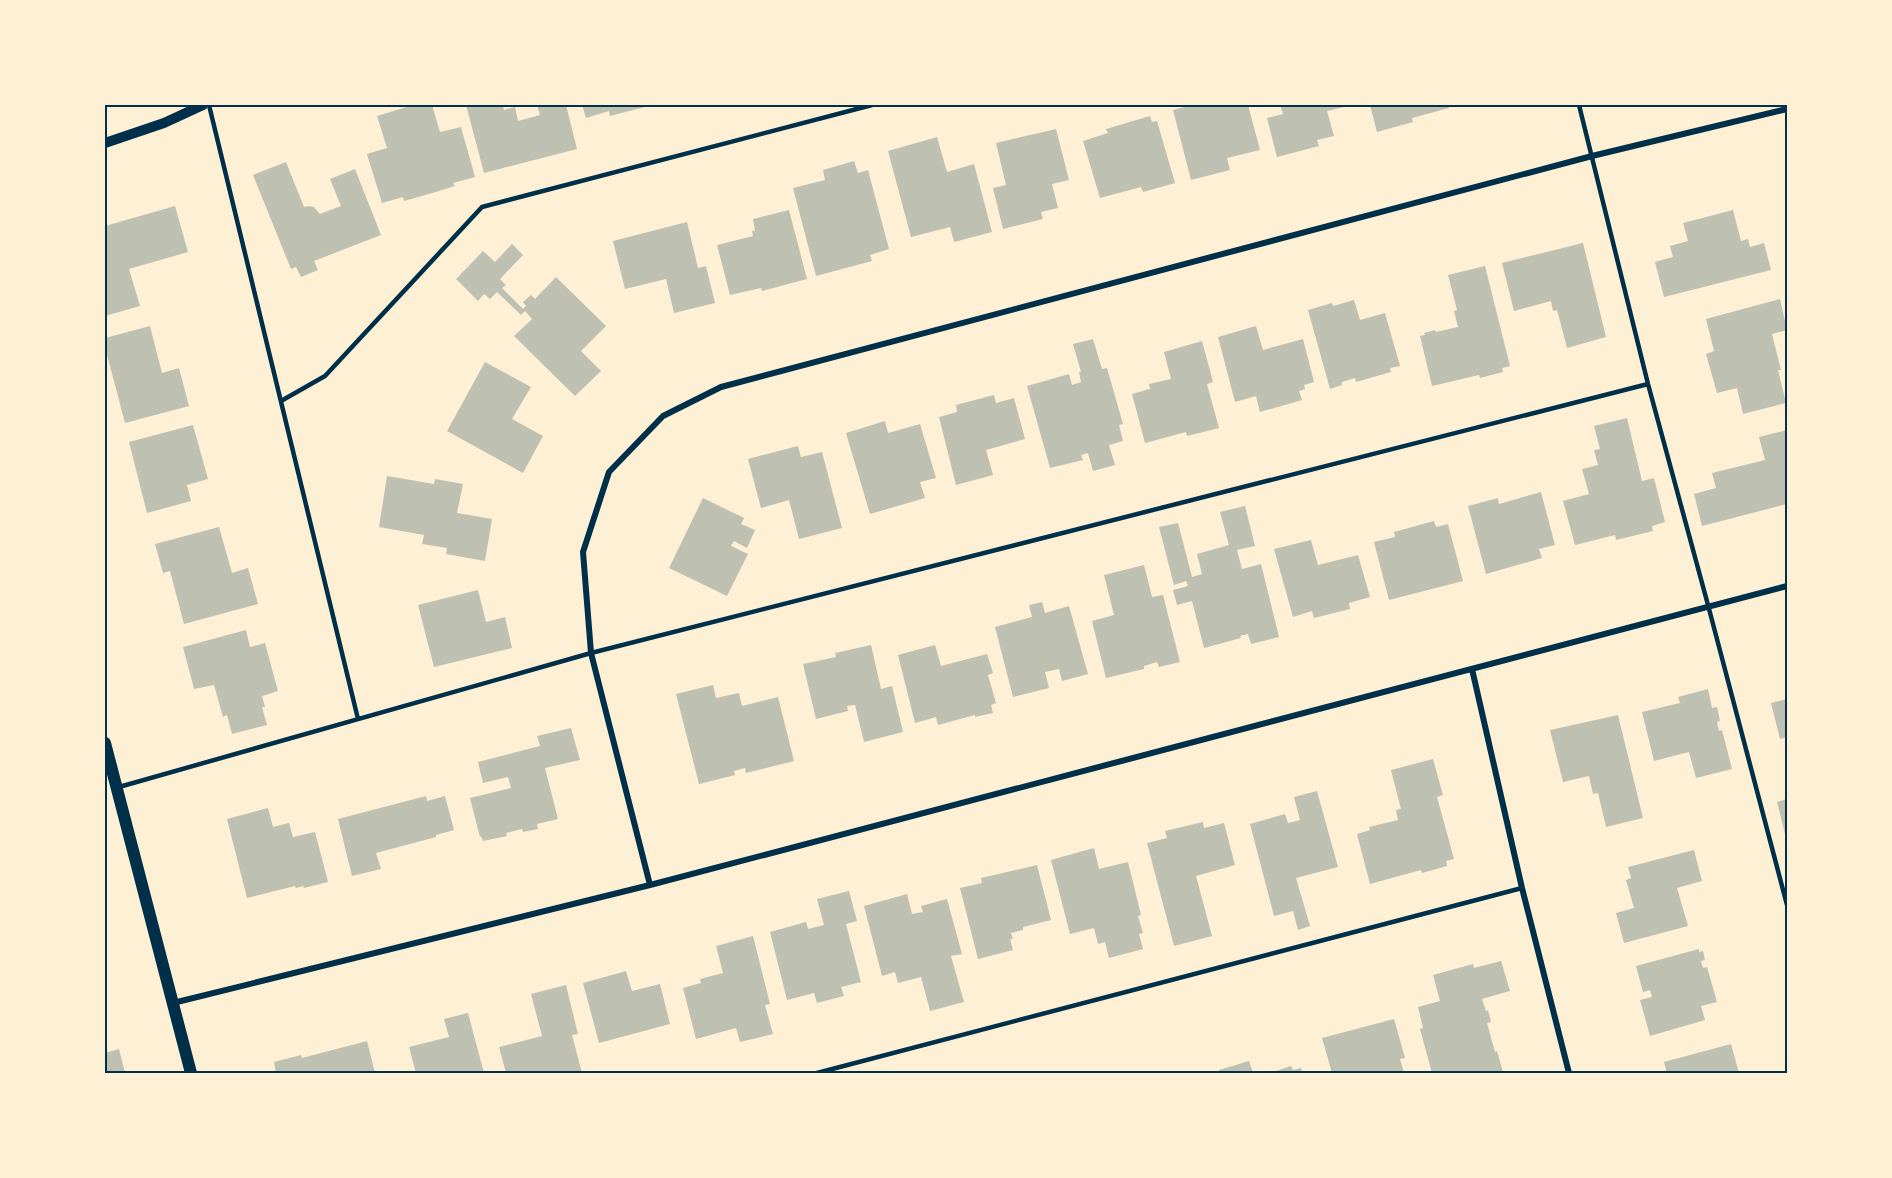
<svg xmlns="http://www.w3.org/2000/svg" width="1892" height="1178" font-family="Commissioner,sans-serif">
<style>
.building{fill:#bec0b2}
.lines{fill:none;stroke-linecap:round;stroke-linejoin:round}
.service{stroke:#003049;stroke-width:4.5}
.minor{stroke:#003049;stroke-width:6}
.tertiary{stroke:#003049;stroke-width:10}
.secondary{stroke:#003049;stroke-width:12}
.neatline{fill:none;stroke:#003049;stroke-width:2}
</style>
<rect width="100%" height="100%" fill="#fdf0d5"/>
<path class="building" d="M413,105h19l8,27 21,-5 14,50 -22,6 2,3 -26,8 -25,7 -1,-4 -21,6 -15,-49 20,-6 -10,-32z
M466,105h37l1,5 11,-3 3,14 22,-6 -3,-10h29l11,44 -93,24z
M582,105h67v1l-39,10 -1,-5 -23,7z
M1193,105h14l1,2 8,-2h32l12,45 -33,8 3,12 -39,10 -18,-70z
M1280,105h68v1l-21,5 7,25 -17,4 2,6 -42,11 -10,-39 16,-4z
M1370,105h79v3l-37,10 1,4 -36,10z
M1150,116l2,6 5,-1 18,62 -32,9 -2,-5 -41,11 -17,-57 25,-8 -2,-4z
M1056,129l13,51 -17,4 6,24 -17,4 2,7 -40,10 -10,-41 13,-3 -10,-42z
M937,137l10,35 27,-8 18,68 -38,10 -4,-15 -39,10 -23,-86z
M854,161l4,12 10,-3 21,79 -19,6 2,6 -56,15 -23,-88 32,-8 -2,-10z
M286,162l18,45 4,-1 6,1 6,7 21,-8 -11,-27 25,-10 26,66 -67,26 4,9 -17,7 -5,-10 -5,2 -38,-94z
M175,206l13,46 -59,17 11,37 -35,10v-90z
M789,210l18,69 -45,12 -1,-3 -31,7 -13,-50 36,-9 -1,-5h3l-2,-12z
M1733,210l8,31 7,-2 2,8 14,-4 7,27 -107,27 -9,-35 18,-5 -3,-11 18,-5 -5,-18z
M687,222l11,46 8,-2 9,37 -41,10 -8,-34 -41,10 -12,-48z
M1583,243l23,94 -39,11 -10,-38 -4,1 -2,-10 -37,10 -12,-48z
M512,244l11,11 -23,24 6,6 -4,3 21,21 3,-3 -3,-4 8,-7 4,4 21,-22 50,49 -25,25 20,20 -26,25 -61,-60 18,-17 -7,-8 -4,4 -24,-23 -7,7 -6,-5 -6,7 -22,-22 27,-28 12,11z
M1485,266l25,100 -8,2 1,4 -23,6 -1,-3 -47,11 -12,-50 5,-1 -1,-2 11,-3 1,2 22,-5 -4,-16 3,-1 -9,-35z
M1780,299l7,31 -15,4 9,36h-3l8,33 -43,11 -6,-26 -20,5 -11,-39 8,-3 -8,-32z
M1354,300l6,20 25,-7 15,53 -10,2 1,4 -35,10 -1,-4 -13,4v3l-12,4 -22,-79 24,-7 1,3z
M150,326l12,47 17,-5 10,38 -64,17 -20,-76v-9z
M1256,326l7,24 40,-11 11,43 -10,3 1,4 -6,2 3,9 -42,12 -4,-16 -21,6 -17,-65z
M1093,339l9,30 5,-1 16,56 -4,1 4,16 -14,4 6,20 -22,6 -5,-18 -7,2 2,5 -33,8 -23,-82 42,-12 3,11 9,-3 -2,-10h2l-8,-28z
M1202,341l11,41 -6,2 12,44 -32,8 -1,-4 -41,11 -13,-49 18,-5 -1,-5 22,-5 -7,-27z
M485,362l46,25 -19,32 31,17 -20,37 -76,-42z
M994,395l2,8 18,-5 11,41 -39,11 7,25 -37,10 -17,-68 18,-5 -1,-7z
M1627,418l15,63 12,-3 11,44 -13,4 1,5 -37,9 -1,-5 -40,10 -12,-44 26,-7 -7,-25 16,-4 -4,-15 6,-1 -6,-23z
M885,421l3,12 32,-9 16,54 -16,4 5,16 -55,16 -24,-81z
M193,425l15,54 -21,6 4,16 -44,12 -18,-71z
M1787,430v74l-85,22 -8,-32 22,-6 -4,-15 53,-13 -6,-23z
M798,446l3,11 21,-5 20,76 -43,11 -10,-39 -28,8 -13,-49z
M387,476l47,8 1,-5 28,5 -6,29 35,6 -7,42 -39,-7 1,-6 -25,-4 2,-9 -45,-8z
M1541,492l14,53 -16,4 3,9 -56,16 -18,-68 30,-8 1,6z
M703,498l41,20 -3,6 14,6 -8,18 -13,-7 -3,5 17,8 -21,42 -58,-28z
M1245,506l10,40 -18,4 5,19 19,-5 18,73 -28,7 -3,-10 -8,2 1,2 -37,10 -12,-47 -15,4 -4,-15 15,-4 -2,-5 -12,4 -15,-58 19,-4 14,54 10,-3 -5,-20 32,-9 -9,-33z
M1434,521l2,6 12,-3 15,57 -74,19 -15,-58 21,-5 -1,-5z
M219,527l13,46 16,-5 10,36 -74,20 -14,-53 -7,2 -8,-29z
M1311,540l7,25 40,-10 12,42 -21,6 1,6 -36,9 -2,-7 -19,6 -19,-68z
M1144,565l8,32 11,-2 17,67 -21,5 -2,-5 -13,4v3l-38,9 -14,-57 22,-6 -10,-40z
M478,590l8,32 19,-5 7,31 -78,19 -16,-62z
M1042,602l3,11 24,-7 19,68 -26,7 -3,-12 -14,3 4,16 -36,9 -18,-70 37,-10 -3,-12z
M246,630l4,17 15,-4 13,48 -16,5 3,11h-3l5,18 -35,9 -5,-19 -4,2 -9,-32 -20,4 -11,-42z
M871,645l10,44 11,-3 11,46 -39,10 -9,-37 -8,1 1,5 -32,8 -13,-55 33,-7 -1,-4z
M935,645l6,21 46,-12 6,19 -5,2 8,28 -5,2 2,8 -18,4v-2l-37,10 -2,-8 -21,6 -17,-68z
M713,685l3,13 23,-5 3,13 36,-9 16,64 -48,12 -1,-5 -11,3 1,4 -36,9 -23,-90z
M1708,689l4,19 5,-1 3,14 -3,1 2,9 3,-1 10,39 -36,9 -7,-26 -35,9 -12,-49 38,-9 -2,-6z
M1787,699v38l-7,2 -9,-36z
M1618,715l25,103 -37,9 -8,-34 -5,1 -4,-18 -26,6 -13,-52z
M571,728l9,32 -35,8 13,51 -21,5 1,5 -15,3 -1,-3 -16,4 1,3 -24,5 -2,-5 -1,1 -10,-39 41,-10 -3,-11 -25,6 -5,-21 62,-16 -3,-10z
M1433,759l10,36 -6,2 17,62 -8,2 1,5 -25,7 -1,-3 -51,14 -13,-50 13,-4 -1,-3 29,-7 -2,-10 5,-1 -10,-39z
M1317,791l21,76 -42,11 14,48 -12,4 -5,-19 -19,5 -24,-92 35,-10 3,9 12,-3 -6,-23z
M426,796l1,5 18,-5 9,34 -18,5v2l-60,16 5,16 -29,7 -14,-57z
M1787,799v39h-1l-9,-36z
M268,808l5,19 16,-4 4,14 22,-5 13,50 -24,6 -1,-2 -7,2 -1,-2 -48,12 -20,-79z
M1203,822l1,6 20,-5 11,42 -39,11 16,60 -38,10 -27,-103 20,-5 -2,-7z
M1094,848l5,21 29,-7 13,53 -3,1 5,17 -4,1 4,15 -34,9 -4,-16 -7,2 -4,-16 -24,6 -19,-74z
M1694,850l8,31 -25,7 11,38 -64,17 -8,-30 18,-5 -8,-28 5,-2 -3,-11z
M1037,865l14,55 -28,7v3l-12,3 2,6h-3l3,11 -35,9 -18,-71 22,-5 -1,-5z
M849,891l8,30 -11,3 15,58 -20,5 3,9 -27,7 -3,-10 -27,7 -17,-68 36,-10 2,7 16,-4 -7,-26z
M907,894l5,20 11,-2 -2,-6 26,-7 15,55 -11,2 13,46 -34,9 -9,-34 -23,6 -3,-11 -13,4 -18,-70z
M753,936l17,68 -5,1 8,29 -33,8 -4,-14 -40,11 -13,-51 18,-5 -1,-4 23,-6 -7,-27z
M1699,949v3l4,-1 2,9 -4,1 2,7 4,-1 10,35 -16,4 4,14 -55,16 -10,-36 12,-3 -2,-7 -7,2 -7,-26z
M1501,961l9,30 -28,8 4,12 2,-1 3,12 -4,1 8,29 2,-1 6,21 -71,1 -12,-44 3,-1 -5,-21 22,-6 -7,-26 40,-11 1,4z
M626,971l6,20 28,-7 10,40 -71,19 -16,-60z
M566,985l12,49 -6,1 10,38h-76l-7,-26 43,-11 -11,-42z
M468,1013l16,60h-68l-7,-26 40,-10 -5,-18z
M1394,1019l11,39 -5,1 4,14h-72l-10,-35z
M367,1041l8,32h-99l-2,-11 27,-7 1,3z
M1731,1044l8,29h-72l-3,-11z
M119,1049l6,24h-20v-20z
M1249,1061l4,12h-33l-1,-3z
M1291,1066l2,4 8,-2 1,5h-32z"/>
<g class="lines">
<path class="service" d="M209,105l149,614
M1579,105l69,279 60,221 79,300
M281,401l44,-25 157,-169 390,-102
M119,787l472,-134 1057,-269
M817,1073l705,-185"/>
<path class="minor" d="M1472,669l50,219 47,185
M650,885l-59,-232 -8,-101 26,-80 54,-56 58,-29 871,-231 195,-47
M173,1003l477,-118 1137,-299"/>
<path class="tertiary" d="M105,143l59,-20 39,-18"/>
<path class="secondary" d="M105,743l86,330"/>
</g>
<rect width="1892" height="1178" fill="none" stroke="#fdf0d5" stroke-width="213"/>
<rect x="106" y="106" width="1680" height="966" class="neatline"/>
</svg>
